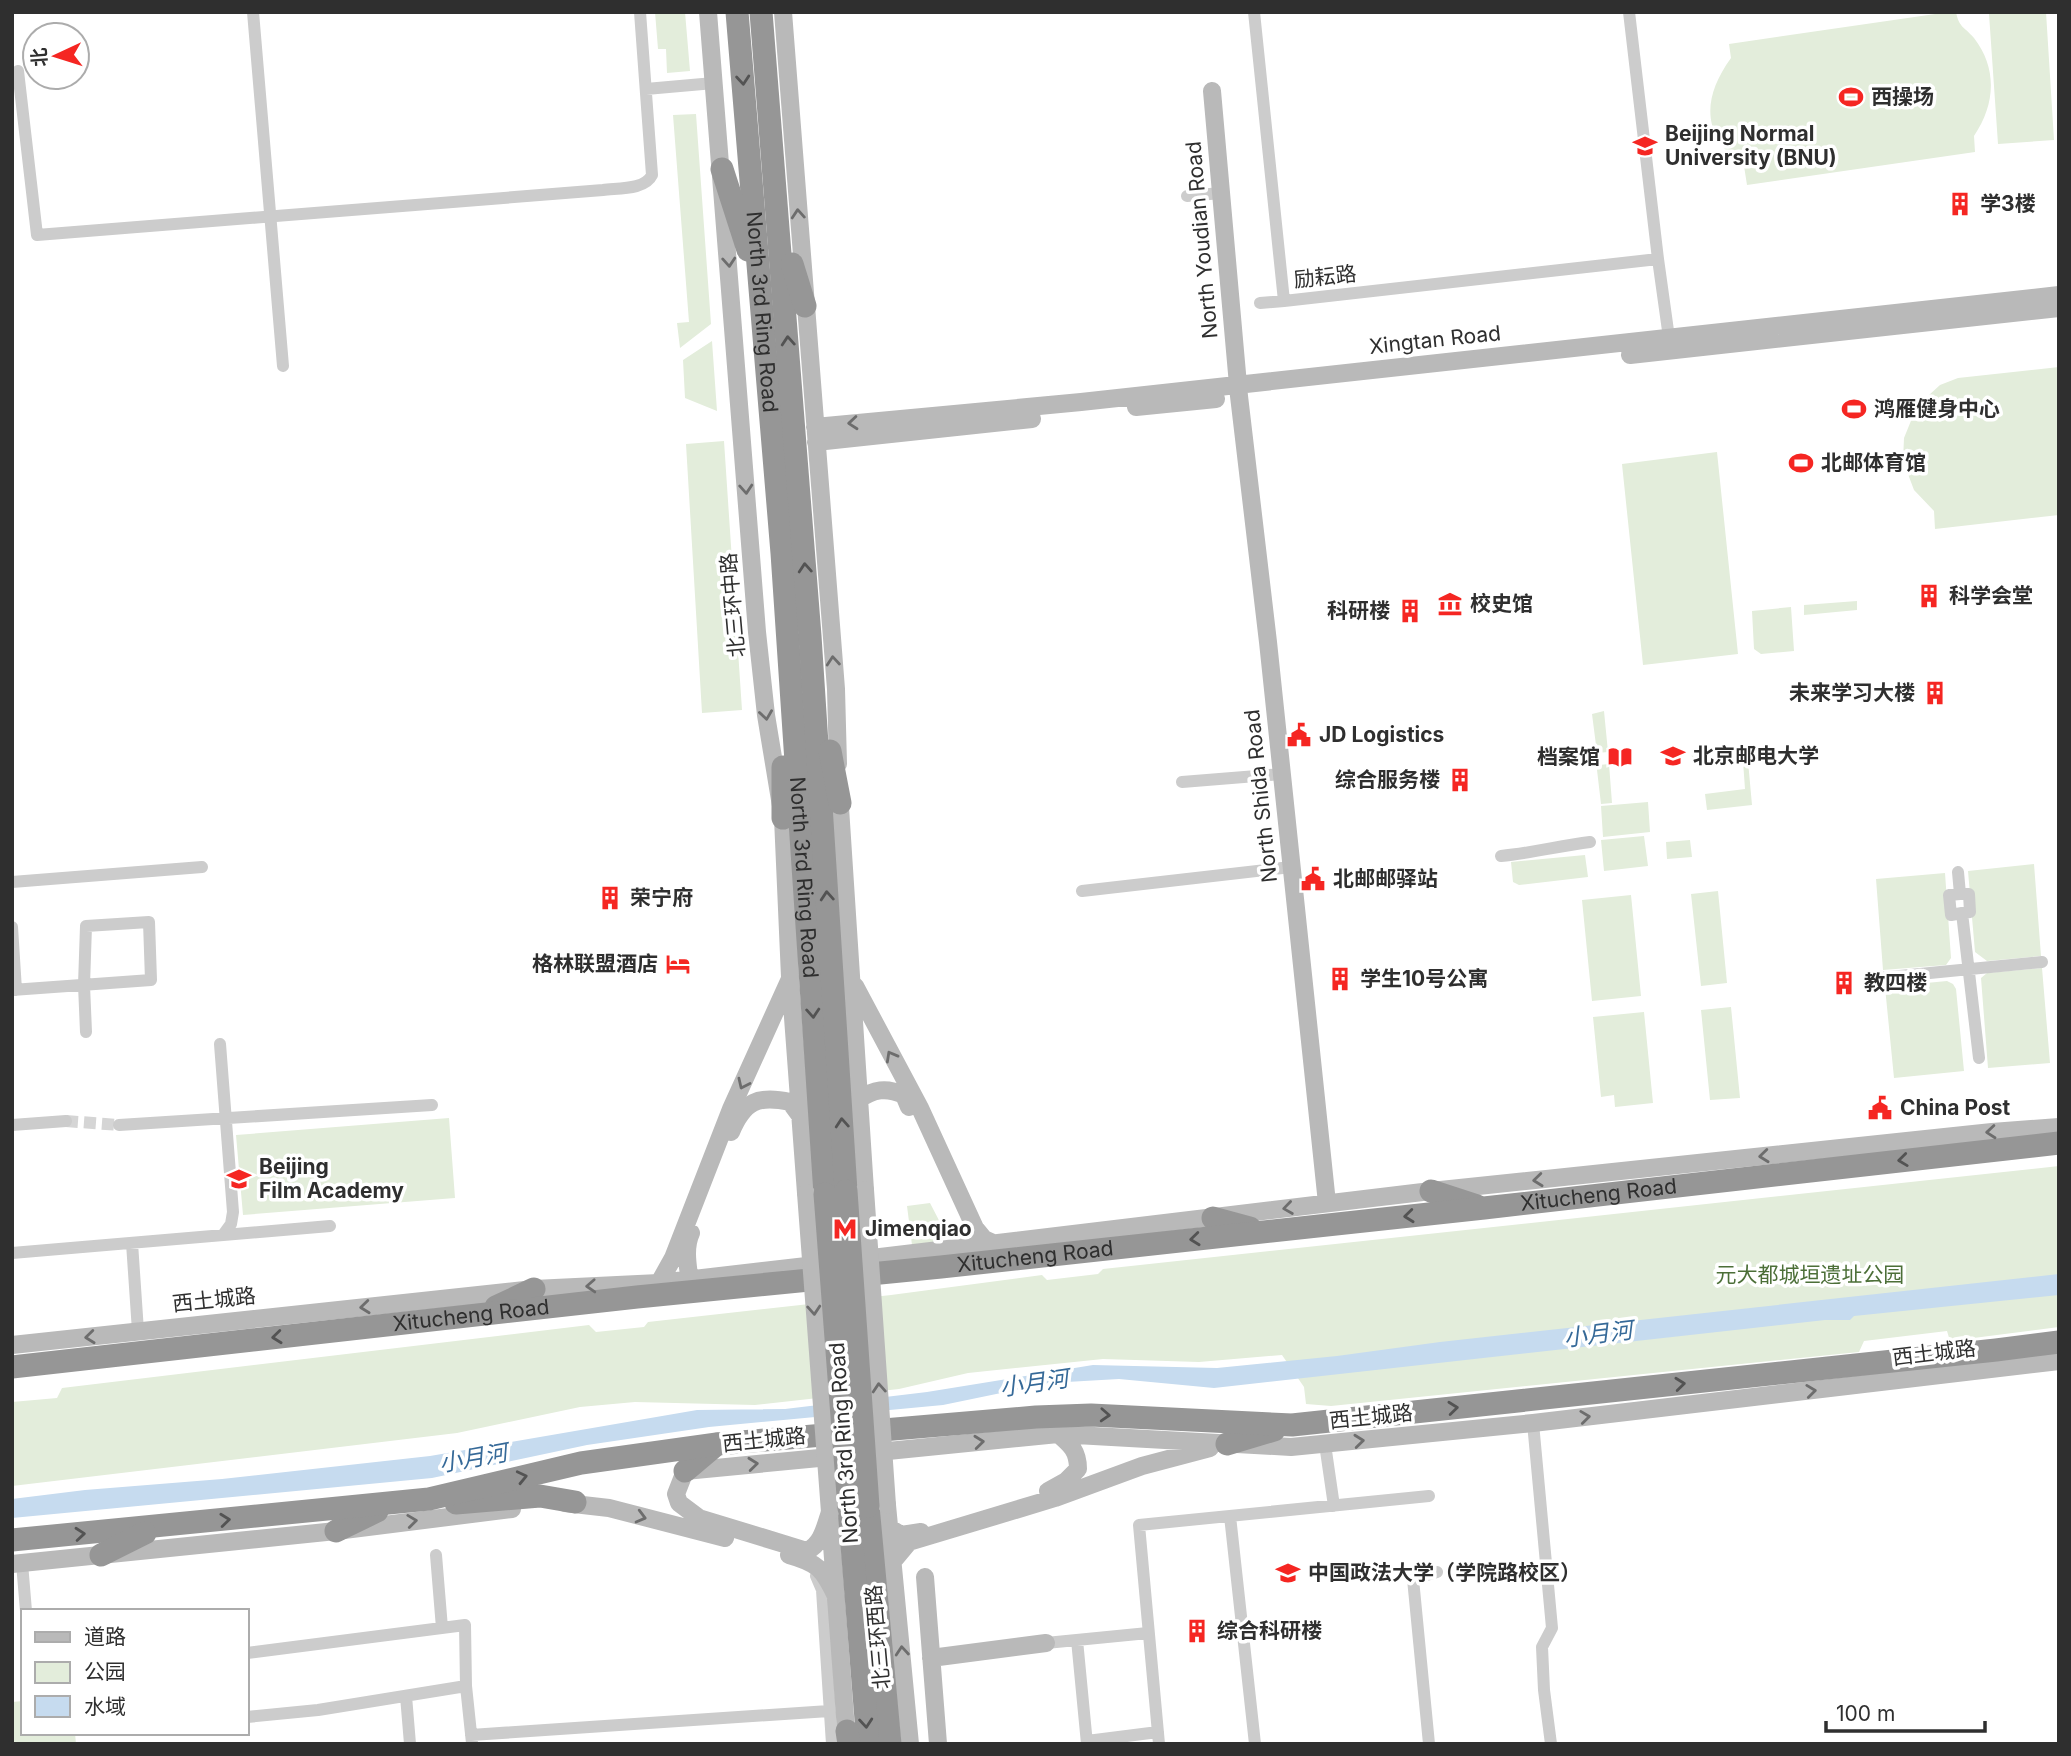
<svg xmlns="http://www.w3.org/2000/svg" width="2071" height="1756" font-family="Inter,'Noto Sans SC',sans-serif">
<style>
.green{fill:#e3eddb}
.water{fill:#c6dbef}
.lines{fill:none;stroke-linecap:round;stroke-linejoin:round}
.street-tunnel{stroke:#d5d5d5;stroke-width:12;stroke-dasharray:12 6;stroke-linecap:butt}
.street{stroke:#ccc;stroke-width:12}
.secondary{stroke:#b9b9b9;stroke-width:18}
.highway{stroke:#969696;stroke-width:23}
.secondary-bridge{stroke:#b9b9b9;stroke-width:18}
.highway-bridge{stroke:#969696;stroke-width:23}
.oneway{stroke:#535353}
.oneway2{stroke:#6d6d6d}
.labels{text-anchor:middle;stroke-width:7;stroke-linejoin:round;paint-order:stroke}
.poi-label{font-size:21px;font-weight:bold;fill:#2f2f2f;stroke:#fff;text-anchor:start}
.street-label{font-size:21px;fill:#2f2f2f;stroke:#fff}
.park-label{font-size:21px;fill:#4c6f38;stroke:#fff}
.water-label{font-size:23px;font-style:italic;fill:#356998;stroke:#fff}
</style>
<rect width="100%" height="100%" fill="#fff"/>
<path class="green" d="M655,12h30l5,59 -23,2 -1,-24h-8z
M1949,12h7c3,16 9,15 18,26 24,31 21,67 0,98l1,16 -228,33 -3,-19c-43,-30 -42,-68 -13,-108l-2,-14z
M2022,12h24l8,128 -56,4 -9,-130z
M696,114l15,210 -31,24 -3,-25 12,-1 -16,-207z
M712,341l5,70 -32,-13 -2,-38z
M2059,367v148l-124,14 -1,-18 -20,-21 -11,-29 1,-23 13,-32 23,-21 18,-7z
M724,441l18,269 -40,3 -16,-269z
M1717,452l21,202 -95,11 -21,-201z
M1857,601v9l-53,5v-10z
M1791,607l3,44 -33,3 -7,-5 -2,-38z
M1604,711l4,41 -11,1 -5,-39z
M1710,747l2,17 -19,2 -2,-17z
M1743,761h5l4,44 -45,5 -2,-16 40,-5z
M1609,764l3,39 -11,1 -4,-34 2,-5z
M1648,802l2,30 -47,5 -2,-31z
M1644,836l4,30 -44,5 -3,-31z
M1690,840l2,17 -25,2 -1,-17z
M1585,855l3,22 -69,8 -6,-3 -2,-20z
M2034,864l7,92 -54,5 -12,-9 -7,-81z
M1945,873l6,85 -5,7 -63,5 -7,-91z
M1718,891l9,92 -26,3 -10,-92z
M1631,895l10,101 -49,5 -10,-101z
M2042,968l8,95 -62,5 -7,-90 6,-5z
M1947,981l6,3 3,5 8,82 -70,7 -9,-91z
M1731,1007l9,91 -30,2 -9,-90z
M1644,1012l9,91 -38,4 -1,-12 -13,2 -8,-80z
M449,1118l6,80 -212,17 -7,-80z
M2059,1166v161l-109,14 -3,-10 -83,10 -5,11 -528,54 -25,-2 -2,-17 -22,-32 -83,7 -96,-3 -135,14 -69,16 -144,16 -120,-3 -55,5 -123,26 -445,53v-84l45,-4 5,-10 527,-63 7,7 48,-5 4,-5 243,-27 151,-20 5,5 51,-6 5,-5z
M930,1203l14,27 -4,12 -28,3 -5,-39z
M23,1701v32h52l1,11h-64v-42z"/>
<path class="water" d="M2059,1274v21l-205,21 -4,4h-25l-611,68 -95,-9 -70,4 -106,22 -234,22 -122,18 -155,33 -420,40v-19l73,-9 137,-11 208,-23 267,-46 88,-1 142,-17 166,-27 124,3 120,-12 103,-14z"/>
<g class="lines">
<path class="street-tunnel" d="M66,1121l53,4"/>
<path class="street" d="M253,12l30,354
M1254,12l30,289 374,-42
M1629,12l29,247 12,86
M18,71l19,164 566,-45c15,-2 42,0 49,-15l-12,-163
M646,89l68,-6
M1187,196l34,-3
M1260,303l24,-2
M1182,782l100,-8
M1501,856c31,-3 58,-10 89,-14
M1958,872l2,22h9l1,18 -8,1 17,145
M12,882l190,-15
M1082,891l209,-24
M1960,894l-11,1 2,20 11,-2
M12,927l4,63
M1879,978l163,-16
M12,990l139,-10 -2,-58 -63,4 -2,59 2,47
M220,1044l13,168 -2,12 -8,11
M12,1125l54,-4
M119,1125l313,-20
M132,1243l6,88
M12,1253l318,-27
M1533,1423l19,205 -10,19 2,43 7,54
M1325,1444l9,62
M1230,1516l25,228
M436,1555l6,73
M22,1563l4,48
M816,1576l6,14 10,154
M1077,1640l10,104
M1046,1643l102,-10
M247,1653l218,-28 1,61 6,57
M406,1696l4,48
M247,1717l71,-7 148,-24
M471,1735l358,-24
M1087,1741l71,-9
M1159,1744l-20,-219 290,-29
M1429,1744l-16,-165 24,-7"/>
<path class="secondary" d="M708,12l49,620 9,83 17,103 7,159 16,216
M783,12l53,677 2,75
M1212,91l27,305 29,246 59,561
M1630,355l429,-47
M1136,407l80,-8
M815,427l266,-25 978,-107
M816,442l216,-23
M839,792l26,398
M855,986l65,122 55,120 9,11 9,4
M858,1100c16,-11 28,-13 46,-5l5,12
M731,1132c13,-31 27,-37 59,-30l11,15
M691,1233c-6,13 -4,28 -2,42l5,3
M855,1260l576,-69 561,-59 67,-5
M659,1283l14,-25 58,-149 58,-128
M12,1345l522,-56 125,-6 165,-19
M868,1453l190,-19 233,13 242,-24 526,-62
M1048,1491l18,-10 12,-12c0,-18 -7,-24 -20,-35
M565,1503l44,5 116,30
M887,1505l23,239
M830,1512c-5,15 -8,32 -23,39l-108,-33 -20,-15 -3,-9 9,-23 155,-15
M830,1519l17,224
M890,1528l11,7 20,-3
M789,1555c29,8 34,14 47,41
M894,1560l15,-18 146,-44 87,-32 68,-18
M12,1564l324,-33 176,-22
M925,1577l13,167
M931,1658l115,-15"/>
<g class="highway">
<path id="s1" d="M737,12l45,541 43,641"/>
<path d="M761,12l49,624 36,555"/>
<path d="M722,169l26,81"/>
<path d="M792,264l13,42"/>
<path d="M830,751l10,52"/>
<path d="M783,767v51"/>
<path d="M1431,1191l46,15"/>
<path d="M1213,1218l37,10"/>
<path d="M496,1307l38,-18"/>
<path id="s2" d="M12,1367l625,-70 304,-30 543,-59 575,-65"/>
<path d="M1227,1444l47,-14"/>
<path d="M685,1471l32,-27"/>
<path d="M456,1503l84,-7 35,6"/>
<path d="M868,1506l22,238"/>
<path d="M849,1508l19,236"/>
<path d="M336,1531l41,-20"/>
<path d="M12,1540l417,-41 152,-36 136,-19 319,-27 55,-2 201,10 704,-75 63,-8"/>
<path d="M101,1555l44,-22"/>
<path d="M847,1731l2,13"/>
</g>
<path class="secondary-bridge" d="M865,1190l22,315
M806,1193l24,319"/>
<path class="highway-bridge" d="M846,1191l22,315
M825,1194l24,314"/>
</g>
<defs><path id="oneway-chevron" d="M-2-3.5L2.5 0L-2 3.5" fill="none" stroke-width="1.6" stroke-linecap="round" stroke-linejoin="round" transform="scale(1.75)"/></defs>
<g class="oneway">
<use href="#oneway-chevron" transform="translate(743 80) rotate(85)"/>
<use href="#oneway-chevron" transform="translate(788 341) rotate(-94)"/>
<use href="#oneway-chevron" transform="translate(805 568) rotate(-94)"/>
<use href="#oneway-chevron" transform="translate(827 896) rotate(-94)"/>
<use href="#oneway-chevron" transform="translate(813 1013) rotate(86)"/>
<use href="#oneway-chevron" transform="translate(842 1123) rotate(-94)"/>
<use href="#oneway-chevron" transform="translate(1903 1160) rotate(173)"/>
<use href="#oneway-chevron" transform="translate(1409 1216) rotate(174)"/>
<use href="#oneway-chevron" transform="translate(1195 1239) rotate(174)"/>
<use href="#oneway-chevron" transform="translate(277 1337) rotate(174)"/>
<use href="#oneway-chevron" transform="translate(1680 1384) rotate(-6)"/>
<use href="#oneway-chevron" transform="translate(1453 1408) rotate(-6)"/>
<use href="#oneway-chevron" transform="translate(1105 1415) rotate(3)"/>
<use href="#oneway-chevron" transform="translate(522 1477) rotate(-13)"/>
<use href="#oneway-chevron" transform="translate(225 1520) rotate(-6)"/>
<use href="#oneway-chevron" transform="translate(80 1534) rotate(-5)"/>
<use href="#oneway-chevron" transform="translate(866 1723) rotate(85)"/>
</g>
<g class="oneway2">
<use href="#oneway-chevron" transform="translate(798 214) rotate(-94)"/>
<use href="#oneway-chevron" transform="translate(729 262) rotate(86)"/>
<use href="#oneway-chevron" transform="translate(853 423) rotate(175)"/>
<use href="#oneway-chevron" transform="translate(746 489) rotate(86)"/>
<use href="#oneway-chevron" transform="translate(833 661) rotate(-95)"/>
<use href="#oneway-chevron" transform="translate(766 715) rotate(82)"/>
<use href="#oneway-chevron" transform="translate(891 1056) rotate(-119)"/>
<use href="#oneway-chevron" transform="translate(743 1084) rotate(115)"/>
<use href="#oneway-chevron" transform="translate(1991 1132) rotate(175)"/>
<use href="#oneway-chevron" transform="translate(1764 1156) rotate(174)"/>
<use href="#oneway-chevron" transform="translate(1538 1180) rotate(174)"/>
<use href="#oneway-chevron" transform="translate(1288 1208) rotate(172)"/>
<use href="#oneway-chevron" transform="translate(591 1286) rotate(177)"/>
<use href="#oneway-chevron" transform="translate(365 1307) rotate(174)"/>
<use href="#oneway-chevron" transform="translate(814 1310) rotate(86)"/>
<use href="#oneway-chevron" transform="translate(90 1337) rotate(174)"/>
<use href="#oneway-chevron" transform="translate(879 1388) rotate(-94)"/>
<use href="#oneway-chevron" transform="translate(1811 1391) rotate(-7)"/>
<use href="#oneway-chevron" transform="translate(1585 1417) rotate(-7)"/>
<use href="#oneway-chevron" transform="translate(1359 1441) rotate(-6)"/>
<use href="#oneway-chevron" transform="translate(979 1442) rotate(-6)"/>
<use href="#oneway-chevron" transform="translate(753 1464) rotate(-6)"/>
<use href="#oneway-chevron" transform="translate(641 1517) rotate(15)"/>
<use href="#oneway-chevron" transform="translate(412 1521) rotate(-7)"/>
<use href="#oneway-chevron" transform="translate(902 1651) rotate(-95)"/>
</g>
<defs>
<g id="stadium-bare" transform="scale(1.89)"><path d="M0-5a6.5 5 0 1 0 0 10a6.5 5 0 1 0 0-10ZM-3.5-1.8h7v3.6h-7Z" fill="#f52622" stroke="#fff" stroke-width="2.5" paint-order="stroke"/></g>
<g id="university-bare" transform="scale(1.89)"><path d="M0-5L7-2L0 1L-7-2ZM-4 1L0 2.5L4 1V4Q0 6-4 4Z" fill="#f52622" stroke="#fff" stroke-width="2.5" paint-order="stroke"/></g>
<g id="building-bare" transform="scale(1.89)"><path d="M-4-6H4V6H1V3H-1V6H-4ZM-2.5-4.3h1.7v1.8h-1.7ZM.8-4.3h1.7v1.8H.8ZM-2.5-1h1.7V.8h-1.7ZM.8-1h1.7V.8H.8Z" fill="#f52622" stroke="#fff" stroke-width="2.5" paint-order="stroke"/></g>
<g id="museum-bare" transform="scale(1.89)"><path d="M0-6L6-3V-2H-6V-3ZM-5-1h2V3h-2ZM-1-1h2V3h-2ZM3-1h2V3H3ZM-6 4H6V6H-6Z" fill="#f52622" stroke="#fff" stroke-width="2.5" paint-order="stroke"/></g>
<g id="civic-bare" transform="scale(1.89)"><path d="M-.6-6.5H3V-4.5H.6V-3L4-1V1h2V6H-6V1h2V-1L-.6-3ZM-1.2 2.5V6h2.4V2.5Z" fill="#f52622" stroke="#fff" stroke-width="2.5" paint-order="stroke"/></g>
<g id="library-bare" transform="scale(1.89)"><path d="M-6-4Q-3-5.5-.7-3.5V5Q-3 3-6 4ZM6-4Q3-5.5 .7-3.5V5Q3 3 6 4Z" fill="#f52622" stroke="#fff" stroke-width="2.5" paint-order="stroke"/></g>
<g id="hotel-bare" transform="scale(1.89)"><path d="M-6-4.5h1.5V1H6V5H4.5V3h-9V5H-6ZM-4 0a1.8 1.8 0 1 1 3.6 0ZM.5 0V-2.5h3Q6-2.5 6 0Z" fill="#f52622" stroke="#fff" stroke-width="2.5" paint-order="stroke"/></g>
<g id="metro-bare" transform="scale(1.89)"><path d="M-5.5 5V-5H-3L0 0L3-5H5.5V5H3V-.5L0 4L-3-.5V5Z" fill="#f52622" stroke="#fff" stroke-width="2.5" paint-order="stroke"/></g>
</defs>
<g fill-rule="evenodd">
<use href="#stadium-bare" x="1851" y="97"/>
<use href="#university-bare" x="1645" y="146"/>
<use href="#building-bare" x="1960" y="204"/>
<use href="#stadium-bare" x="1854" y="409"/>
<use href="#stadium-bare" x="1801" y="463"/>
<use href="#building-bare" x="1929" y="596"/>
<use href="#museum-bare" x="1450" y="604"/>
<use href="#building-bare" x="1410" y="611"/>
<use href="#building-bare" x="1935" y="693"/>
<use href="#civic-bare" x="1299" y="735"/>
<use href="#university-bare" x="1673" y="756"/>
<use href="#library-bare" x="1620" y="757"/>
<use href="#building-bare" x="1460" y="780"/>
<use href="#civic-bare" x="1313" y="879"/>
<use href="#building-bare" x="610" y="898"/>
<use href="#hotel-bare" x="678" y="964"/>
<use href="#building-bare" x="1340" y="979"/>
<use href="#building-bare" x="1844" y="983"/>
<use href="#civic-bare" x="1880" y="1108"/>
<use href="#university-bare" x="239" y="1179"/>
<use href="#metro-bare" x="845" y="1229"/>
<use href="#university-bare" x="1288" y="1573"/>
<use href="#building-bare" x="1197" y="1631"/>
</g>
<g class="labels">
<g class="poi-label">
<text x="1871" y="104">西操场</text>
<text x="1665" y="141">Beijing Normal<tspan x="1665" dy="24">University (BNU)</tspan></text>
<text x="1980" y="211">学3楼</text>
<text x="1874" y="416">鸿雁健身中心</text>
<text x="1821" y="470">北邮体育馆</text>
<text x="1949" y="603">科学会堂</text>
<text x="1470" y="611">校史馆</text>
<text x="1390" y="618" text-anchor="end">科研楼</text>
<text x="1915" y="700" text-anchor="end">未来学习大楼</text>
<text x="1319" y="742">JD Logistics</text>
<text x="1693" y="763">北京邮电大学</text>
<text x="1600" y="764" text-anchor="end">档案馆</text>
<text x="1440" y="787" text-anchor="end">综合服务楼</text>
<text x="1333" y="886">北邮邮驿站</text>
<text x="630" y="905">荣宁府</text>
<text x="658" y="971" text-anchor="end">格林联盟酒店</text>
<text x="1360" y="986">学生10号公寓</text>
<text x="1864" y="990">教四楼</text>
<text x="1900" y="1115">China Post</text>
<text x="259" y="1174">Beijing<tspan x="259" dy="24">Film Academy</tspan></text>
<text x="865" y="1236">Jimenqiao</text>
<text x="1308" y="1580">中国政法大学（学院路校区）</text>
<text x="1217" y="1638">综合科研楼</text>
</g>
<g class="street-label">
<text transform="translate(1202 240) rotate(-95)" y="7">North Youdian Road</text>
<text transform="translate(1325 277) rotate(-6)" y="7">励耘路</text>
<text dy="7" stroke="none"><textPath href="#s1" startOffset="301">North 3rd Ring Road</textPath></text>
<text transform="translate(1435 340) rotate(-6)" y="7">Xingtan Road</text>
<text transform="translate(733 605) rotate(-95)" y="7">北三环中路</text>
<text transform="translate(1261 796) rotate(-96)" y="7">North Shida Road</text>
<text dy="7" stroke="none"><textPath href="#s1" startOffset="868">North 3rd Ring Road</textPath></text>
<text dy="7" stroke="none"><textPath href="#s2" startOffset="1596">Xitucheng Road</textPath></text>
<text dy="7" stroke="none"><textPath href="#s2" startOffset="1029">Xitucheng Road</textPath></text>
<text transform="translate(214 1300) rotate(-6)" y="7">西土城路</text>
<text dy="7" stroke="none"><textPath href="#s2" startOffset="462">Xitucheng Road</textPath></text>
<text transform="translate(1934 1353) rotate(-7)" y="7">西土城路</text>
<text transform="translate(1371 1417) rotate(-6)" y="7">西土城路</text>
<text transform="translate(764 1440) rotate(-6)" y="7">西土城路</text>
<text transform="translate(844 1443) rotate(-94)" y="7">North 3rd Ring Road</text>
<text transform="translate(878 1637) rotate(-95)" y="7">北三环西路</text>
</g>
<g class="park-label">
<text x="1810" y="1282">元大都城垣遗址公园</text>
</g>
<g class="water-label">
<text transform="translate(1598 1334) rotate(-7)" y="8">小月河</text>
<text transform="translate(1034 1383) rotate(-8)" y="8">小月河</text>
<text transform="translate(473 1458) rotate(-10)" y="8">小月河</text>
</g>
</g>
<rect width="2071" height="1756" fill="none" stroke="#2f2f2f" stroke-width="28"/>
<rect x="21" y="1609" width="228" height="126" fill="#ffffff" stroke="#acacac" stroke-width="2"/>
<rect x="35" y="1632" width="35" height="10" fill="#b9b9b9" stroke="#acacac" stroke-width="2"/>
<text x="84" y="1644" font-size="21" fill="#2f2f2f">道路</text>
<rect x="35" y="1662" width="35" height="21" fill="#e3eddb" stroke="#acacac" stroke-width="2"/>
<text x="84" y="1679" font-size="21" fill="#2f2f2f">公园</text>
<rect x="35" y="1696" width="35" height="21" fill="#c6dbef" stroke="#acacac" stroke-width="2"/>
<text x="84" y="1714" font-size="21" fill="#2f2f2f">水域</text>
<g transform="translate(56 56) rotate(266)"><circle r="33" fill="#ffffff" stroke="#acacac" stroke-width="2"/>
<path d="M0-5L12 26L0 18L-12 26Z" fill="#f52622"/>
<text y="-10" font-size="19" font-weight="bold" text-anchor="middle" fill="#2f2f2f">北</text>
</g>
<path d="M1826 1721v10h159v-10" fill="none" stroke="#2f2f2f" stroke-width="3.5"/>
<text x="1836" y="1721" font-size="21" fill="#2f2f2f" stroke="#ffffff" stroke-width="5" paint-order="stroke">100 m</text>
</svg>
